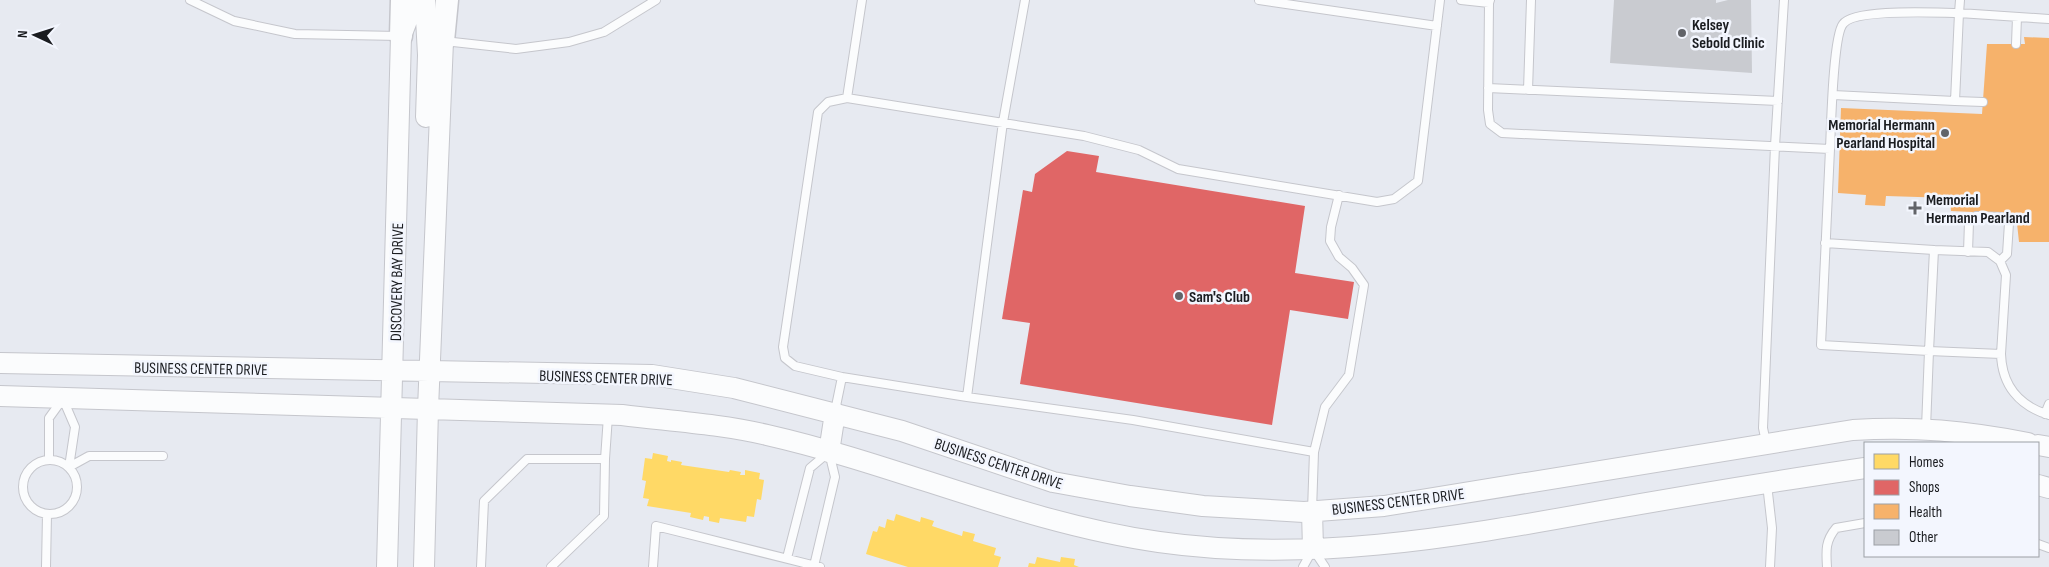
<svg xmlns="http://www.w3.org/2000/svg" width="2049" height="567" font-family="'Sofia Sans Condensed',sans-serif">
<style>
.homes{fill:#ffd966}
.shops{fill:#e06666}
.health{fill:#f6b26b}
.building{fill:#c9cbd0}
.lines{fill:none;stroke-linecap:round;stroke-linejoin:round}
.service-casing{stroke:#c5c6cc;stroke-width:10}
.tertiary-casing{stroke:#c5c6cc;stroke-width:22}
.secondary-casing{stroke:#c5c6cc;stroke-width:25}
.service{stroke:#fbfcfd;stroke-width:8}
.tertiary{stroke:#fbfcfd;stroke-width:20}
.secondary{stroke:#fbfcfd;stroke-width:22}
.poi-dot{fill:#626469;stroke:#f3f6fe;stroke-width:2}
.labels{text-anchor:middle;stroke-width:5;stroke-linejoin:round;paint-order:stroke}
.poi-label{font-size:16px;font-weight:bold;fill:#1a1c20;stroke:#f3f6fe;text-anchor:start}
.street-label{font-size:16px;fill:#1a1c20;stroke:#f3f6fe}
</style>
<rect width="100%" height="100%" fill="#e7eaf1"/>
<path class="homes" d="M653,453l15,3 -1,5 4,1v-2l11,2 -1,3 48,7 1,-2 11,2 -1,3h5v-5l15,3 -1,6 5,1 -3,20 -4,-1 -3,18 -7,-1 -1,6 -26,-4 -1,5 -10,-2v-4l-5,-1 -1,4 -13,-3 1,-4 -44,-7 2,-7 -6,-1 3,-17 -4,-1 3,-22 7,1z
M896,514l24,8 1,-5 13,4 -2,5 30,10 1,-5 12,3 -2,7 23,7 -2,7 7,2 -3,10h-90l-42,-13 7,-23 4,1 2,-6 6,2 2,-9 7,2z
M1037,557l23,5 1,-5 14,2 -1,6 5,2h-51l1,-4 6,1z"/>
<path class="shops" d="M1067,151l32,5 -3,16 209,34 -10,67 59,9 -6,37 -58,-9 -18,115 -252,-41 10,-61 -28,-4 21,-129 9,2 3,-18z"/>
<path class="health" d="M2024,37l25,1v204h-30l-3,-28 -65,-3 -1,-13 -64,-2 -1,10 -20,-1 1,-10 -28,-2 3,-85 141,6 5,-70h38z"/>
<path class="building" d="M1614,0h102v3l12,-3h23l1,73 -142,-10z"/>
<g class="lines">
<g class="service-casing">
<path id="service" d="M190,0l44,21 61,13 104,2
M1259,0l178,26
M1461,0l28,3 1,-3
M1489,3l-1,107 2,14 12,9 328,16c1,-21 3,-113 13,-125 11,-16 95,-11 116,-11l1,-13
M444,41l72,8 53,-7 35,-10 52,-32
M2016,44l1,-27
M1488,88l290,13
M1528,90l3,-90
M1833,95l122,6 4,-88 90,6
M847,98l237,38 55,14 39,19 199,33 17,-3 24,-18 22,-181
M1955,101l28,1
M1830,149l-9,196 108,6 5,-101 54,2 12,9 6,14 -5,79
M1825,243l109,7
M1968,252l1,-30 7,-6 26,1 7,6 -2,31 -7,7
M842,377l125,20 36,-275 22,-122
M967,397l166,23 181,32 -2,59
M63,399l12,28 -6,40
M835,411l7,-34 -47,-11 -10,-8 -2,-11 35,-235 10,-10 19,-4 15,-98
M2045,414l4,-10
M1926,428l3,-77 72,3c1,31 18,52 48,61
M1766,442l-3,-14 12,-282 9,-146
M1314,452l11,-45 24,-32 15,-90 -12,-17 -13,-11 -9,-16 1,-14 8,-32
M49,459v-41l13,-18
M605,459l3,-43
M23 487a27 27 0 1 1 54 0a27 27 0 1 1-54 0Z
M69,467l20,-11h74
M1767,484l5,44 -2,39
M2038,544l11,4
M787,558l23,-90 19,-16 6,25 -21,89
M46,567l1,-53
M481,567l3,-66 43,-42h78l-1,57 -53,51
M653,567l3,-41 164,41
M1303,567l10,-18 12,18
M1827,567c-1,-16 -2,-26 9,-39l29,-5"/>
</g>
<g class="tertiary-casing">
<path id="tertiary" d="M425,0l3,55 -2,62
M0,363l652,12 82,13 168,43 151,51 77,14 73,10 101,6 80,-6 469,-76c62,-4 113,1 175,13
M0,396l622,19c48,6 98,9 145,20 132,30 257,88 392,107 146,21 293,-4 436,-30 90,-16 180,-31 270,-44
M2038,445l11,2
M829,452l6,-39
M2038,485l11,3
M1312,511l1,38
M387,567l14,-531 14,-36
M424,567l4,-158 15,-368"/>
</g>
<g class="secondary-casing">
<path id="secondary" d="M401,36l1,-36
M443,41l4,-41"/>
</g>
<use href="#service" class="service"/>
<use href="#tertiary" class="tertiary"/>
<use href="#secondary" class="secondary"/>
</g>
<g class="poi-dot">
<circle cx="1682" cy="33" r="5"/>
<circle cx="1945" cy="133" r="5"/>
<path d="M1912.5 200.5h5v5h5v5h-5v5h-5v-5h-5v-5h5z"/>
<circle cx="1179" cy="296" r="5"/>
</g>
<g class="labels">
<g class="poi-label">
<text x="1692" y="30">Kelsey<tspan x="1692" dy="18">Sebold Clinic</tspan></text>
<text x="1935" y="130" text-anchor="end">Memorial Hermann<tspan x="1935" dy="18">Pearland Hospital</tspan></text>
<text x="1926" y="205">Memorial<tspan x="1926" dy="18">Hermann Pearland</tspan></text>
<text x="1189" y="302">Sam's Club</text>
</g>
<g class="street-label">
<text transform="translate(396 282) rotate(-89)" y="6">DISCOVERY BAY DRIVE</text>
<text transform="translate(201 368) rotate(1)" y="6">BUSINESS CENTER DRIVE</text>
<text transform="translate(606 377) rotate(2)" y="6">BUSINESS CENTER DRIVE</text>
<text transform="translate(999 463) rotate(18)" y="6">BUSINESS CENTER DRIVE</text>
<text transform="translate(1398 501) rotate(-7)" y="6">BUSINESS CENTER DRIVE</text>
</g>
</g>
<rect x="1864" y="442" width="175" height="115" fill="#f3f6fe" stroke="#9c9fa5"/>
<rect x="1874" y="454" width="25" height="15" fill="#ffd966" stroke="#9c9fa5"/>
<text x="1909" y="467" font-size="15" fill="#1a1c20">Homes</text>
<rect x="1874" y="480" width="25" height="15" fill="#e06666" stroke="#9c9fa5"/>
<text x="1909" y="492" font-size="15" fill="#1a1c20">Shops</text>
<rect x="1874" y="504" width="25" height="15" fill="#f6b26b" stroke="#9c9fa5"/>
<text x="1909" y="517" font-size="15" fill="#1a1c20">Health</text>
<rect x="1874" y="530" width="25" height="15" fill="#c9cbd0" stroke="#9c9fa5"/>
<text x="1909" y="542" font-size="15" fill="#1a1c20">Other</text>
<g transform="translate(35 35) rotate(274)" stroke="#f3f6fe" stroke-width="4" paint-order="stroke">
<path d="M0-4L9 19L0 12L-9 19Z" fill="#1a1c20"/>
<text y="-8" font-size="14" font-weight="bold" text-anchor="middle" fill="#1a1c20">N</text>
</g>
</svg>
